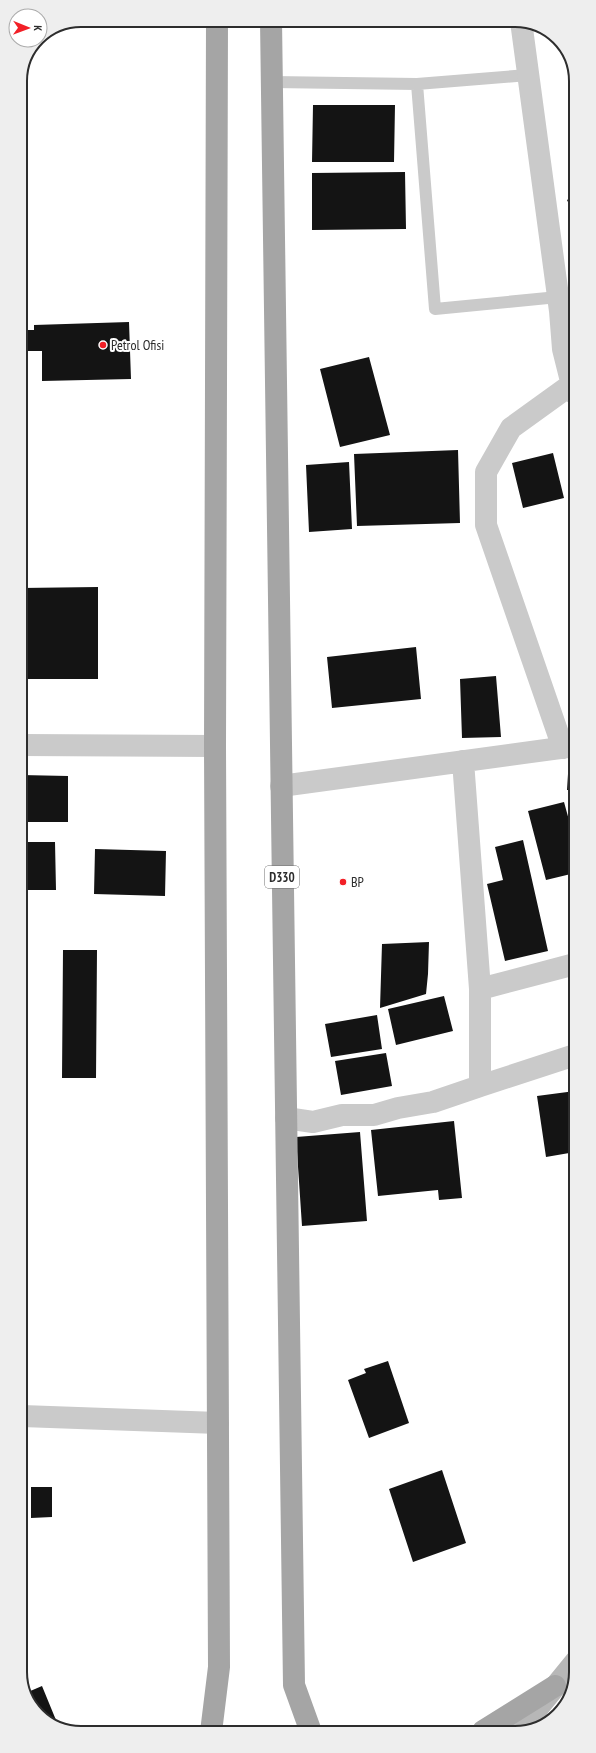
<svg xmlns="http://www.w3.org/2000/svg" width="596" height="1753" font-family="'PT Sans Narrow',sans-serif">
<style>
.building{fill:#141414}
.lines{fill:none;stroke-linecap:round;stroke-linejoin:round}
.service{stroke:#cacaca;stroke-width:12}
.minor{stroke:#cacaca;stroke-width:22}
.secondary{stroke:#b7b7b7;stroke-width:22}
.primary{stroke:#a5a5a5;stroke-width:22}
.poi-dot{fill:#f22027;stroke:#fff;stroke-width:1.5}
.labels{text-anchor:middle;stroke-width:4;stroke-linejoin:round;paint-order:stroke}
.shield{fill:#fff;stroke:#6c6c6c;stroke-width:1}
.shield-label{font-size:13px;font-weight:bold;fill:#2d2d2d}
.poi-label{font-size:14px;fill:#2d2d2d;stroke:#fff;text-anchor:start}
.rim{fill:none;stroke:#2d2d2d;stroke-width:2}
</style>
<rect width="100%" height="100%" fill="#fff"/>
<path class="building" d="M313,105h82l-1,57h-82z
M405,172l1,57 -94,1v-57z
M574,196v18l-7,-14z
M129,322l2,57 -89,2v-30h-22v-21h14v-5z
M369,357l21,78 -50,12 -20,-78z
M458,450l2,73 -103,3 -3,-72z
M553,453l11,45 -41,10 -11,-45z
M349,462l3,67 -43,3 -3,-67z
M98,587v92h-77v-91z
M416,647l5,52 -89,9 -5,-51z
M496,676l5,61 -39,1 -2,-59z
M568,774l7,1v15h-8z
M21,775l47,1v46h-47z
M564,802l11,40v31l-29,7 -18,-69z
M523,840l25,111 -43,10 -18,-77 16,-4 -8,-33z
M21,842h34l1,48h-35z
M95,849l71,2 -1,45 -71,-2z
M429,942l-1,32 -2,20 -46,14 2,-64z
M63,950h34l-1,128h-34z
M444,996l9,35 -57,14 -8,-36z
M377,1015l5,34 -51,8 -6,-33z
M386,1053l6,33 -51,9 -6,-34z
M575,1091v61l-29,5 -9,-61z
M454,1121l8,77 -23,2 -1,-10 -60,6 -7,-66z
M360,1132l7,89 -65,5 -6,-89z
M388,1361l21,62 -40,15 -21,-58 18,-7 -2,-4z
M442,1470l24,73 -53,19 -24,-73z
M31,1487h21v30l-21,1z
M22,1678l6,14 14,-6 16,39 -17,-7 -19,-31z"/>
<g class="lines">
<path class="service" d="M272,82l145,2 111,-9
M417,84l18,225 123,-12"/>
<path class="minor" d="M521,21l39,290 3,38 11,44
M21,745l194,1
M563,748l-77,-223v-53l25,-44 61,-44
M281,786l294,-40
M480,989l95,-25
M480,1086l95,-31
M286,1118l27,4 29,-7h32l24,-7 35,-6 47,-16v-97l-17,-228
M22,1416l196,7"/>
<path class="secondary" d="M519,1731l57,-70"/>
<path class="primary" d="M271,20l23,1665 17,47
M483,1731l72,-45
M211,1732l8,-65 -4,-921 2,-726"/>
</g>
<g class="poi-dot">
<circle cx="103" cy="345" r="4"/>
<circle cx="343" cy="882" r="4"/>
</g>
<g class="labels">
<rect class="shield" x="265" y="866" width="34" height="22" rx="3"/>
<g class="shield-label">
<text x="282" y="882">D330</text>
</g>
<g class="poi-label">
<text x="111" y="350">Petrol Ofisi</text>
<text x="351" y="887">BP</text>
</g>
</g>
<path d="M0 0H596V1753H0ZM81 27H515A54 54 0 0 1 569 81V1672A54 54 0 0 1 515 1726H81A54 54 0 0 1 27 1672V81A54 54 0 0 1 81 27Z" fill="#eee" fill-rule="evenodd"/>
<path class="rim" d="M81 27H515A54 54 0 0 1 569 81V1672A54 54 0 0 1 515 1726H81A54 54 0 0 1 27 1672V81A54 54 0 0 1 81 27Z"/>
<g transform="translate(28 28) rotate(91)"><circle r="19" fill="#ffffff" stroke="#ababab"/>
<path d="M0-3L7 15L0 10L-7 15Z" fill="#f22027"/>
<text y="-6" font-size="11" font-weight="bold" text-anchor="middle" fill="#2d2d2d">K</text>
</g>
</svg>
